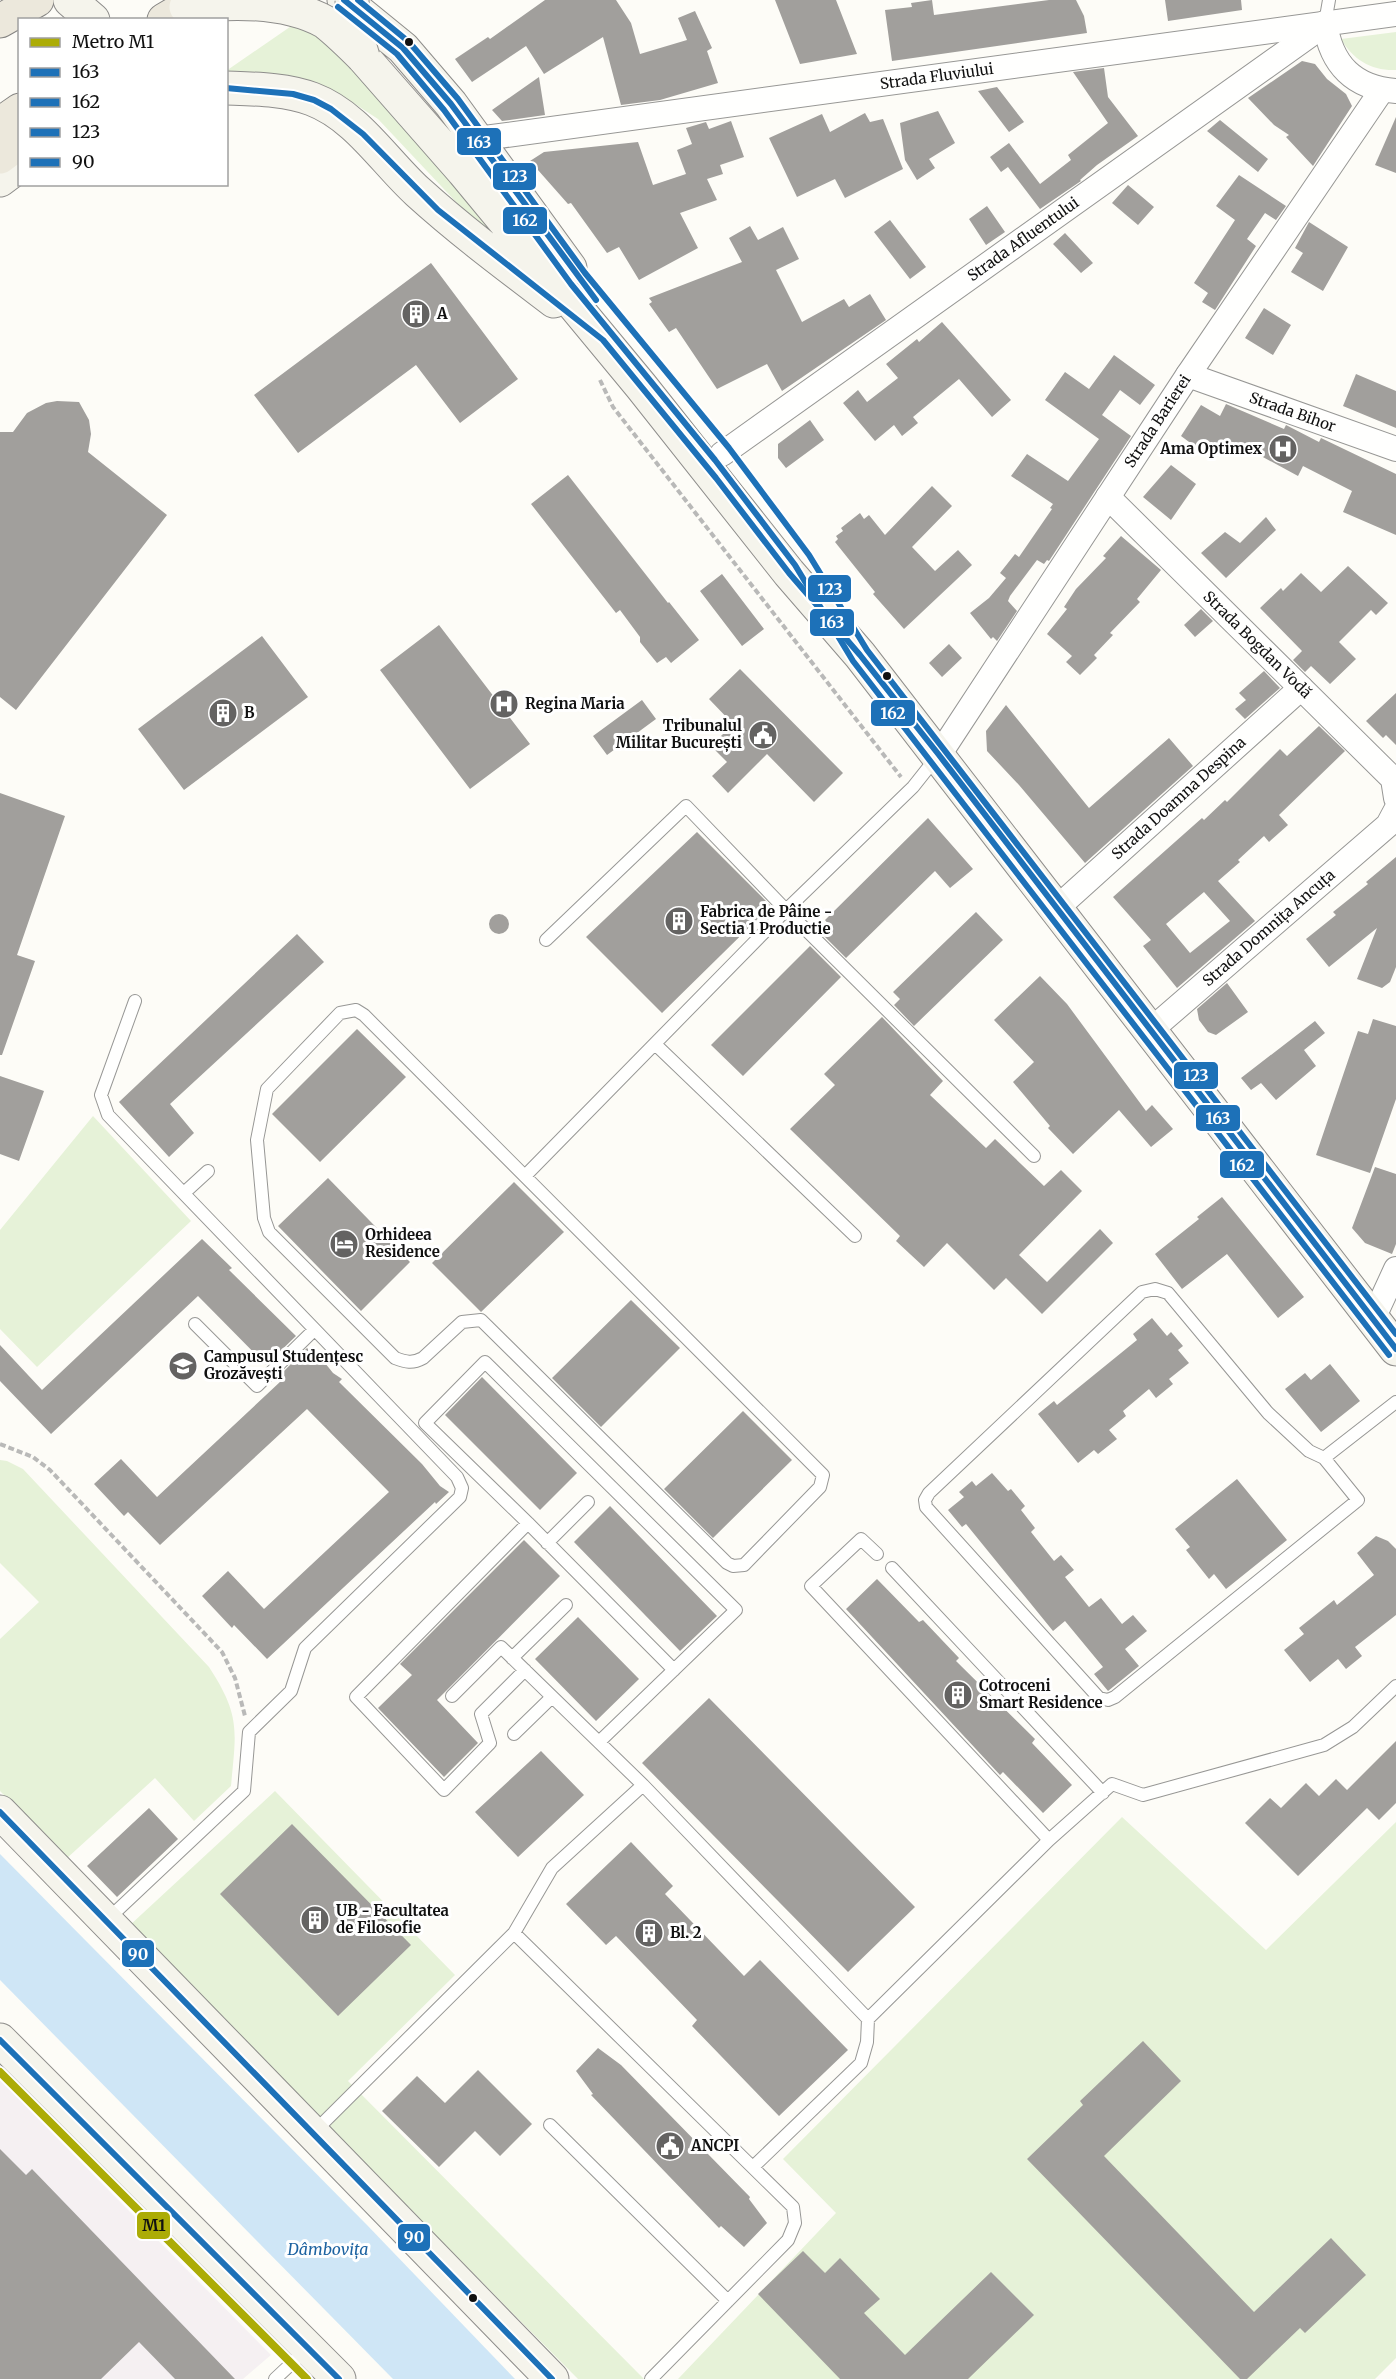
<svg xmlns="http://www.w3.org/2000/svg" width="1396" height="2379" font-family="Merriweather,serif">
<style>
.industrial{fill:#f5f0f2}
.green{fill:#e6f2d8}
.water{fill:#cfe6f6}
.building{fill:#a19f9c;fill-rule:evenodd}
.lines{fill:none;stroke-linecap:round;stroke-linejoin:round}
.lane-casing{stroke:#979795;stroke-width:14}
.street-casing{stroke:#979795;stroke-width:26}
.secondary-casing{stroke:#8e8d8b;stroke-width:35}
.primary-casing{stroke:#858482;stroke-width:35}
.path{stroke:#b9b9b8;stroke-width:4;stroke-dasharray:6 3;stroke-linecap:butt}
.lane{stroke:#fffffe;stroke-width:12}
.street{stroke:#fffffe;stroke-width:24}
.secondary{stroke:#f5f4ec;stroke-width:33}
.primary{stroke:#ece8dc;stroke-width:33}
.secondary-bridge-casing{stroke:#8e8d8b;stroke-width:35;stroke-linecap:butt}
.secondary-bridge{stroke:#f5f4ec;stroke-width:33}
.bus-1-casing{stroke:#fff;stroke-width:10}
.bus-2-casing{stroke:#fff;stroke-width:10}
.bus-3-casing{stroke:#fff;stroke-width:10}
.bus-4-casing{stroke:#fff;stroke-width:10}
.bus-1{stroke:#1d71b8;stroke-width:6}
.bus-2{stroke:#1d71b8;stroke-width:6}
.bus-3{stroke:#1d71b8;stroke-width:6}
.bus-4{stroke:#1d71b8;stroke-width:6}
.metro-1-casing{stroke:#fff;stroke-width:12}
.metro-1{stroke:#acac06;stroke-width:8}
.bus-dot{fill:#111;stroke:#fff;stroke-width:2}
.labels{text-anchor:middle;stroke-width:6;stroke-linejoin:round;paint-order:stroke}
.street-label{font-size:15px;fill:#111;stroke:#fff}
.poi-label{font-size:15px;font-weight:bold;fill:#111;stroke:#fff;text-anchor:start}
.water-label{font-size:16px;font-style:italic;fill:#1c62a0;stroke:#fff}
.line-badge{stroke:#fff;stroke-width:2}
.badge-label{font-size:16px;text-anchor:middle;font-weight:bold;fill:#fff}
.pale-badge-label{font-size:16px;text-anchor:middle;font-weight:bold;fill:#111}
</style>
<rect width="100%" height="100%" fill="#fdfcf7"/>
<path class="industrial" d="M0,2080l271,275 -28,24h-243z"/>
<path class="green" d="M300,20l14,5 224,252 -64,-56 -96,-102 -23,-15 -28,-12 -100,-11 -1,-10z
M1396,32v38c-24,1 -43,-10 -55,-31z
M93,1116l98,105 -154,146 -37,-38v-99z
M0,1460l7,1 16,8 186,198c32,49 27,64 22,119l-37,35 -39,-43 -89,81 -66,-68v-152l39,-37 -39,-39z
M275,1791l180,184 -107,106 296,298h-66l-449,-453z
M1122,1817l144,133 130,-128v536l-21,21h-697l158,-166 -53,-54z"/>
<path class="water" d="M0,1854l367,371 148,154h-122l-393,-399z"/>
<path class="building" d="M545,0h71l15,23 9,31 47,-14 -9,-22 17,-7 17,37 -5,3 11,32 -58,17 -39,5 -18,-68 -59,37 -18,-28 -54,36 -17,-23 33,-22 2,2z
M775,0h61l21,54 -57,10z
M932,0l2,15 115,-15h27l8,16 3,17 -195,28 -7,-51 27,-3 -1,-4z
M1165,0h76l1,10 -74,11z
M1302,61l13,3 12,15 19,15 6,12 -39,60 -27,-29 3,-2 -15,-10 -26,-27z
M1104,68l4,29 30,39 -41,29 -17,15 1,1 -41,28 -32,-42 -7,5 -11,-15 19,-14 31,41 31,-24 -3,-5 40,-32 -35,-51z
M539,77l6,38 -43,6 -10,-11z
M997,87l27,35 -15,10 -31,-41z
M938,111l17,32 -26,16 6,9 -18,12 -12,-20 -5,-37z
M865,113l5,9 13,-3 20,50 -58,29 -10,-19 -38,18 -28,-59 53,-24 8,18z
M1396,117v56l-21,-8z
M1220,120l48,39 -10,13 -51,-41z
M731,121l13,36 -24,8 3,9 -16,5 10,21 -37,13 18,35 -59,32 -20,-33 -12,6 -36,-50 -3,1 -38,-43 14,-9 94,-10 15,43 33,-11 -9,-24 15,-6 -6,-16 20,-6 3,7z
M1239,175l47,31 -10,14 -11,-7 -18,26 9,7 -41,64 -13,-8 6,-9 -14,-10 41,-63 -19,-14z
M1128,185l26,22 -16,18 -26,-22z
M987,206l18,26 -19,13 -17,-26z
M890,220l36,47 -16,12 -36,-47z
M1309,222l39,25 -25,44 -32,-19 12,-19 -8,-5z
M750,226l8,14 25,-13 16,32 -23,11 26,52 42,-23 5,8 21,-13 16,26 -104,71 -15,-27 -50,25 -41,-61 -7,4 -20,-28 3,-2 -3,-4 93,-36 -13,-24z
M1065,233l28,30 -12,10 -28,-29z
M431,263l87,116 -58,44 -44,-58 -118,88 -44,-58z
M1264,308l27,17 -18,30 -28,-17z
M942,322l69,78 -19,17 -33,-38 -46,38 5,6 -16,13 -8,-11 -19,16 -32,-38 15,-13 9,12 31,-24 -12,-14 31,-25 2,3z
M1114,355l41,30 -15,20 -20,-15 -18,25 29,21 -82,125 -2,-1 -3,4 -7,-4 -27,36 -2,5 9,10 -20,30 -4,-4 -2,2 -21,-26 19,-15 17,-20 -6,-5 15,-19 4,3 33,-48 -2,-1 3,-4 -42,-28 16,-22 41,27 31,-42 -54,-39 20,-28 24,17z
M1356,374l40,17v37l-53,-22z
M57,401l22,1 10,18 2,14 -3,18 79,63 -151,195 -16,-13v-265h13l14,-19 19,-10z
M1226,404l58,25 2,-4 33,17 2,-4 75,36v61l-53,-23 9,-21 -49,-25 -5,10 -48,-26 -2,5 -18,-8 -3,6 -9,-4 -6,10 -31,-23 20,-31 19,11z
M810,420l14,20 -38,28 -8,-10v-14z
M1171,465l25,19 -25,36 -28,-23z
M568,475l100,128 1,-1 30,38 -28,23 -5,-6 -9,6 -17,-21v-5l-20,-27 -4,3 -85,-109z
M932,486l20,20 -40,41 23,24 23,-21 14,15 -68,64 -31,-35 2,-2 -40,-50 3,-3 -2,-3 7,-5 -2,-3 19,-15 4,6 5,-4 16,20z
M1266,517l10,13 -50,48 -25,-25 24,-21 15,11z
M1121,536l40,34 -24,29 3,3 -30,31 3,2 -19,20 3,3 -17,17 -14,-13 6,-6 -25,-22 20,-25 -3,-2 12,-18 30,-31 -3,-2z
M1348,566l40,37 -12,12 -5,-5 -32,32 17,17 -26,25 -19,-18 -6,6 -12,-12 9,-9 -42,-43 21,-20 2,3 18,-18 20,19z
M722,574l42,55 -22,17 -42,-55z
M1201,609l12,12 -18,16 -11,-12z
M439,625l91,119 -60,45 -90,-119z
M262,636l46,61 -124,93 -46,-61z
M949,644l13,14 -20,19 -13,-14z
M740,669l103,104 -29,29 -47,-48 -39,39 -16,-17 15,-14 -16,-16 22,-22 -24,-25z
M1264,671l16,17 -35,31 -10,-10 11,-9 -7,-7z
M1396,693v52l-10,-10 -3,3 -17,-17z
M642,700l14,19 -49,36 -14,-19z
M1006,705l83,103 80,-70 24,28 -108,97 -66,-78 -32,-34 -1,-20z
M1319,726l26,25 -66,64 9,10 -19,17 -5,-6 -26,24 2,2 -22,19 37,40 -78,67 -34,-42 8,-6 -38,-43 89,-79 2,2 21,-20 2,2 53,-53 7,7zM1204,892l26,29 -40,32 -24,-29z
M0,793l65,23 -48,139 18,6 -33,94h-2z
M928,818l45,51 -23,19 -15,-17 -89,87 -24,-24 8,-8 -5,-6z
M697,832l74,74 -109,107 -76,-76z
M1396,857v110l-6,15 -8,6 -25,-9 20,-51 -48,39 -23,-28 30,-24 -3,-3 35,-28 -2,-2z
M976,912l27,28 -89,86 -20,-21 6,-6 -7,-7z
M489 924a10 10 0 1 1 20 0a10 10 0 1 1-20 0Z
M297,934l27,28 -154,142 24,29 -25,24 -50,-55z
M810,946l31,31 -98,99 -32,-31z
M1040,976l27,28 79,107 6,-6 21,24 -22,18 -32,-37 -46,44 -25,-26 2,-2 -37,-44 21,-20 -40,-42z
M1227,983l21,29 -32,23 -8,-3 -9,-12 -2,-11z
M882,1017l61,64 -13,14 56,53 9,-9 49,47 17,-16 21,21 -63,64 28,27 53,-53 13,14 -71,71 -36,-36 -12,12 -47,-47 -23,24 -28,-26 4,-5 -110,-107 45,-44 -11,-11z
M1373,1019l23,7v73l-26,74 -54,-18 42,-124 10,3z
M1315,1021l10,12 -21,17 12,16 -40,34 -15,-17 -10,7 -10,-12z
M357,1029l49,48 -86,85 -48,-48z
M0,1076l44,15 -25,70 -19,-7z
M1375,1167l21,7v70l-4,10 -27,-11 -13,-15z
M328,1178l82,84 -49,49 -83,-85z
M514,1182l50,50 -83,80 -49,-49z
M1222,1197l82,100 -26,21 -51,-64 -45,35 -27,-35 44,-35 -2,-2z
M202,1239l30,29 -3,2 67,66 -30,29 -68,-69 -147,138 -51,-53v-36l42,45z
M631,1300l49,48 -79,79 -49,-49z
M1152,1318l15,18 4,-4 12,14 -5,4 11,13 -20,16 4,5 -17,14 -7,-9 -26,22 3,5 -17,14 8,9 -19,15 -4,-4 -16,13 -40,-49 16,-13 3,4 80,-65 -4,-6z
M307,1348l3,3 3,-3 20,25 9,6 -3,3 83,82 18,22 9,6 -13,12 -1,-2 -168,157 -33,-34 -2,3 -30,-32 26,-25 36,38 125,-117 -82,-83 -147,136 -32,-33 -4,4 -30,-32 27,-25 36,38 124,-116 -3,-4z
M1330,1364l30,37 -39,31 -36,-43 20,-16 6,7z
M482,1377l95,96 -37,37 -95,-95z
M743,1411l49,49 -79,78 -49,-49z
M992,1473l16,18 3,-2 14,17 -4,4 14,18 -4,4 23,29 7,-6 13,15 -9,7 24,30 12,-9 21,26 11,-9 14,16 -22,18 14,17 -31,25 -14,-17 9,-7 -38,-46 -12,10 -87,-107 -4,3 -14,-17 16,-13 -5,-5 13,-11 4,5z
M1237,1479l50,61 -61,49 -12,-15 -5,5 -23,-29 4,-3 -15,-18z
M610,1506l107,110 -37,35 -106,-109z
M1376,1536l12,5 8,8v66l-41,32 7,9 -16,13 -8,-10 -28,23 -26,-32 20,-16 -5,-6 35,-28 3,5 37,-30 -17,-22z
M524,1540l36,36 -123,124 41,43 -34,34 -66,-69 34,-33 -12,-11z
M877,1579l42,43 4,-2 36,38 -3,3 79,78 -3,4 40,42 -29,28 -40,-41 -3,3 -154,-166z
M578,1617l61,62 -43,42 -61,-62z
M709,1698l206,209 -67,65 -206,-209z
M1396,1741v62l-17,17 -12,-12 -69,68 -53,-53 25,-25 11,10 25,-25 13,13 17,-17 11,11z
M541,1751l43,44 -66,62 -43,-45z
M149,1808l29,31 -61,58 -30,-31z
M292,1824l119,121 -73,71 -118,-122z
M631,1842l42,44 -8,8 79,82 16,-16 88,90 -69,66 -87,-90 5,-6 -81,-84 -10,9 -40,-41z
M1143,2041l38,40 -77,75 150,156 77,-74 35,37 -61,58 -5,-5 -53,51h-7l-213,-220 56,-54 -3,-4z
M598,2048l23,17 129,132 -1,2 18,24 -23,24 -23,-21 -2,2 -128,-133 2,-1 -17,-23z
M478,2070l54,54 -32,32 -25,-25 -36,36 -57,-56 35,-35 28,27z
M0,2149l26,26 6,-6 203,210h-60l-36,-37 -38,37h-101z
M803,2251l22,22 15,-15 40,41 -16,14 41,42 86,-83 43,43 -66,64h-128l-82,-85z"/>
<g class="lines">
<g class="lane-casing">
<path id="lane" d="M1325,23l4,-23
M546,940l140,-134 100,104 248,246
M356,1010l8,5 459,460 -3,12 -76,78 -11,1 -6,-3 -246,-243 -19,2 -39,36c-11,6 -17,4 -28,0l-126,-126 -5,-14 -7,-78 10,-51 73,-76z
M655,1044l200,192
M525,1176l261,-266 127,-123 23,-29
M184,1193l24,-22
M1155,1289l13,4 100,120 41,38 15,7 34,42 -243,197 -7,3 -9,-2 -173,-191 -1,-7 4,-7 213,-201z
M195,1324l62,62 57,-56
M1324,1458l72,-56
M528,1523l146,147
M547,1543l41,-41
M877,1554l-16,-15 -50,47 238,254
M892,1568l211,225
M512,1658l54,-53
M525,1670l-44,44 9,29 -46,47 -88,-93 172,-174 -103,-100 60,-61 251,248 -137,132
M452,1696l49,-49 142,138 225,234
M514,1734l38,-37
M107,1920l137,-129 5,-59 42,-41 14,-43 155,-151 2,-9 -5,-11 -349,-362 -7,-20 34,-94
M514,1933l279,274 2,16 -7,17 -137,139
M550,2125l178,176
M313,2133l201,-200 38,-65 91,-83
M754,2166l107,-103 6,-21 1,-23 181,-179 63,-56 31,11 181,-50 29,-18 43,-41
M275,2379l32,-30"/>
</g>
<g class="street-casing">
<g id="street">
<path d="M1325,23c6,42 29,65 71,68"/>
<path id="s1" d="M477,139l919,-125"/>
<path id="s2" d="M1188,375l208,74"/>
<path id="s3" d="M722,454l602,-429"/>
<path id="s4" d="M1108,497l285,282 3,19"/>
<path id="s5" d="M939,755l249,-380 194,-285"/>
<path id="s6" d="M1057,908l244,-220"/>
<path id="s7" d="M1151,1030l237,-205 8,-15"/>
<path d="M1373,1319l23,-50"/>
</g>
</g>
<g class="secondary-casing">
<path id="secondary" d="M70,0l23,20
M344,0l59,48 48,56 119,164
M363,57l100,114 15,15
M226,88c29,1 60,1 86,11 45,17 72,62 106,93 43,39 90,74 136,109
M463,171l178,215 148,187 71,82 536,694
M0,180l20,-15
M0,1812l552,567
M0,2040l339,339"/>
</g>
<g class="primary-casing">
<path id="primary" d="M164,20l34,-20
M0,21l37,-21
M0,124l20,-14
M0,157l20,-15"/>
</g>
<path class="path" d="M600,380l13,27 288,370
M0,1444l33,13 17,13 172,182 13,26 10,38"/>
<use href="#lane" class="lane"/>
<use href="#street" class="street"/>
<use href="#secondary" class="secondary"/>
<use href="#primary" class="primary"/>
<g class="secondary-bridge-casing">
<path id="secondary-bridge" d="M352,0l1,23 10,34
M186,7c46,-6 99,-7 139,15 14,11 26,23 38,35"/>
</g>
<use href="#secondary-bridge" class="secondary-bridge"/>
<g class="bus-1-casing">
<path id="bus-1" d="M344,0l59,48 48,56 145,196
M226,88l67,6 21,6 17,9 32,25 75,76 165,130 113,138 73,95 71,82 79,100 457,594"/>
</g>
<g class="bus-2-casing">
<path id="bus-2" d="M338,7l59,47 47,56 127,174 144,176 80,105 58,96 536,694"/>
</g>
<g class="bus-3-casing">
<path id="bus-3" d="M358,0l51,42 49,57 127,174 144,175 80,107 58,95 529,684"/>
</g>
<g class="bus-4-casing">
<path id="bus-4" d="M0,1812l552,567
M0,2040l339,339"/>
</g>
<use href="#bus-1" class="bus-1"/>
<use href="#bus-2" class="bus-2"/>
<use href="#bus-3" class="bus-3"/>
<use href="#bus-4" class="bus-4"/>
<g class="metro-1-casing">
<path id="metro-1" d="M0,2072l307,307"/>
</g>
<use href="#metro-1" class="metro-1"/>
</g>
<defs>
<g id="building-disc" transform="scale(1.5)"><circle r="9.5" fill="#646362" stroke="#fff"/><path d="M-4-6H4V6H1V3H-1V6H-4ZM-2.5-4.3h1.7v1.8h-1.7ZM.8-4.3h1.7v1.8H.8ZM-2.5-1h1.7V.8h-1.7ZM.8-1h1.7V.8H.8Z" fill="#fff"/></g>
<g id="hospital-disc" transform="scale(1.5)"><circle r="9.5" fill="#646362" stroke="#fff"/><path d="M-5-5h3v3.5h4V-5h3V5h-3V1.5h-4V5h-3Z" fill="#fff"/></g>
<g id="civic-disc" transform="scale(1.5)"><circle r="9.5" fill="#646362" stroke="#fff"/><path d="M-.6-6.5H3V-4.5H.6V-3L4-1V1h2V6H-6V1h2V-1L-.6-3ZM-1.2 2.5V6h2.4V2.5Z" fill="#fff"/></g>
<g id="hotel-disc" transform="scale(1.5)"><circle r="9.5" fill="#646362" stroke="#fff"/><path d="M-6-4.5h1.5V1H6V5H4.5V3h-9V5H-6ZM-4 0a1.8 1.8 0 1 1 3.6 0ZM.5 0V-2.5h3Q6-2.5 6 0Z" fill="#fff"/></g>
<g id="university-disc" transform="scale(1.5)"><circle r="9.5" fill="#646362" stroke="#fff"/><path d="M0-5L7-2L0 1L-7-2ZM-4 1L0 2.5L4 1V4Q0 6-4 4Z" fill="#fff"/></g>
</defs>
<g fill-rule="evenodd">
<use href="#building-disc" x="416" y="314"/>
<use href="#hospital-disc" x="1283" y="449"/>
<use href="#hospital-disc" x="504" y="704"/>
<use href="#building-disc" x="223" y="713"/>
<use href="#civic-disc" x="763" y="735"/>
<use href="#building-disc" x="679" y="921"/>
<use href="#hotel-disc" x="344" y="1244"/>
<use href="#university-disc" x="183" y="1366"/>
<use href="#building-disc" x="958" y="1695"/>
<use href="#building-disc" x="315" y="1920"/>
<use href="#building-disc" x="649" y="1933"/>
<use href="#civic-disc" x="670" y="2146"/>
</g>
<g class="bus-dot">
<circle cx="409" cy="42" r="5"/>
<circle cx="887" cy="676" r="5"/>
<circle cx="473" cy="2298" r="5"/>
</g>
<g class="labels">
<g class="street-label">
<text dy="5" stroke="none"><textPath href="#s1" startOffset="464">Strada Fluviului</textPath></text>
<text dy="5" stroke="none"><textPath href="#s3" startOffset="370">Strada Afluentului</textPath></text>
<text dy="5" stroke="none"><textPath href="#s2" startOffset="111">Strada Bihor</textPath></text>
<text dy="5" stroke="none"><textPath href="#s5" startOffset="399">Strada Barierei</textPath></text>
<text dy="5" stroke="none"><textPath href="#s4" startOffset="210">Strada Bogdan Vodă</textPath></text>
<text dy="5" stroke="none"><textPath href="#s6" startOffset="164">Strada Doamna Despina</textPath></text>
<text dy="5" stroke="none"><textPath href="#s7" startOffset="156">Strada Domnița Ancuța</textPath></text>
</g>
<g class="poi-label">
<text x="437" y="319">A</text>
<text x="1262" y="454" text-anchor="end">Ama Optimex</text>
<text x="525" y="709">Regina Maria</text>
<text x="244" y="718">B</text>
<text x="742" y="731" text-anchor="end">Tribunalul<tspan x="742" dy="17">Militar București</tspan></text>
<text x="700" y="917">Fabrica de Pâine -<tspan x="700" dy="17">Sectia 1 Productie</tspan></text>
<text x="365" y="1240">Orhideea<tspan x="365" dy="17">Residence</tspan></text>
<text x="204" y="1362">Campusul Studențesc<tspan x="204" dy="17">Grozăvești</tspan></text>
<text x="979" y="1691">Cotroceni<tspan x="979" dy="17">Smart Residence</tspan></text>
<text x="336" y="1916">UB - Facultatea<tspan x="336" dy="17">de Filosofie</tspan></text>
<text x="670" y="1938">Bl. 2</text>
<text x="691" y="2151">ANCPI</text>
</g>
<g class="water-label">
<text x="328" y="2255">Dâmbovița</text>
</g>
</g>
<g class="line-badge">
<rect x="456" y="127" width="46" height="29" rx="6" fill="#1d71b8"/>
<rect x="492" y="162" width="45" height="29" rx="6" fill="#1d71b8"/>
<rect x="502" y="206" width="46" height="29" rx="6" fill="#1d71b8"/>
<rect x="807" y="574" width="45" height="29" rx="6" fill="#1d71b8"/>
<rect x="809" y="608" width="46" height="29" rx="6" fill="#1d71b8"/>
<rect x="870" y="699" width="46" height="28" rx="6" fill="#1d71b8"/>
<rect x="1173" y="1061" width="46" height="29" rx="6" fill="#1d71b8"/>
<rect x="1195" y="1104" width="46" height="28" rx="6" fill="#1d71b8"/>
<rect x="1219" y="1150" width="46" height="29" rx="6" fill="#1d71b8"/>
<rect x="121" y="1939" width="34" height="29" rx="6" fill="#1d71b8"/>
<rect x="136" y="2211" width="35" height="29" rx="6" fill="#acac06"/>
<rect x="397" y="2223" width="34" height="29" rx="6" fill="#1d71b8"/>
</g>
<g class="badge-label">
<text x="479" y="148">163</text>
<text x="515" y="182">123</text>
<text x="525" y="226">162</text>
<text x="830" y="595">123</text>
<text x="832" y="628">163</text>
<text x="893" y="719">162</text>
<text x="1196" y="1081">123</text>
<text x="1218" y="1124">163</text>
<text x="1242" y="1171">162</text>
<text x="138" y="1960">90</text>
<text x="414" y="2243">90</text>
</g>
<g class="pale-badge-label">
<text x="154" y="2231">M1</text>
</g>
<rect x="18" y="18" width="210" height="168" fill="#ffffff" stroke="#a0a0a0" stroke-width="1.5"/>
<rect x="30" y="38" width="30" height="9" fill="#acac06" stroke="#a0a0a0" stroke-width="1.5"/>
<text x="72" y="48" font-size="18" fill="#111111">Metro M1</text>
<rect x="30" y="68" width="30" height="9" fill="#1d71b8" stroke="#a0a0a0" stroke-width="1.5"/>
<text x="72" y="78" font-size="18" fill="#111111">163</text>
<rect x="30" y="98" width="30" height="9" fill="#1d71b8" stroke="#a0a0a0" stroke-width="1.5"/>
<text x="72" y="108" font-size="18" fill="#111111">162</text>
<rect x="30" y="128" width="30" height="9" fill="#1d71b8" stroke="#a0a0a0" stroke-width="1.5"/>
<text x="72" y="138" font-size="18" fill="#111111">123</text>
<rect x="30" y="158" width="30" height="9" fill="#1d71b8" stroke="#a0a0a0" stroke-width="1.5"/>
<text x="72" y="168" font-size="18" fill="#111111">90</text>
</svg>
